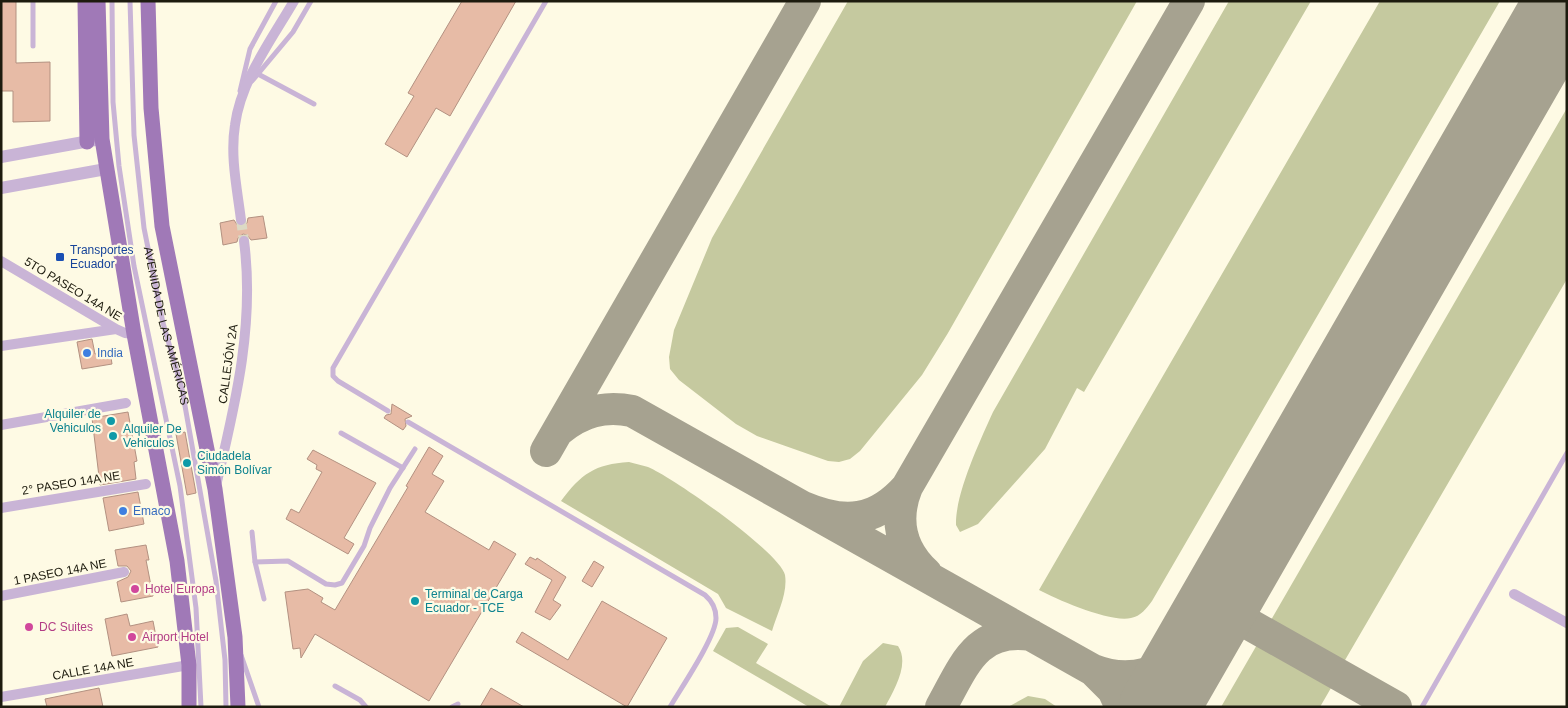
<svg xmlns="http://www.w3.org/2000/svg" width="1568" height="708" font-family="Arial,sans-serif">
<style>
.green{fill:#c5c99f}
.lines{fill:none;stroke-linecap:round;stroke-linejoin:round}
.taxiway{stroke:#a6a290;stroke-width:32}
.runway{stroke:#a6a290;stroke-width:80}
.building{fill:#e7bba6;stroke:#b39181}
.minor-tunnel{stroke:#dcd9c4;stroke-width:10;stroke-dasharray:10 5;stroke-linecap:butt}
.service{stroke:#c9b4d6;stroke-width:5}
.minor{stroke:#c9b4d6;stroke-width:10}
.tertiary{stroke:#c9b4d6;stroke-width:12}
.primary{stroke:#a079b7;stroke-width:15}
.transit-dot{fill:#1a4fb4;stroke:#fefae4;stroke-width:2}
.shop-dot{fill:#3f7fe0;stroke:#fefae4;stroke-width:2}
.culture-dot{fill:#0f9aa8;stroke:#fefae4;stroke-width:2}
.hotel-dot{fill:#d1479c;stroke:#fefae4;stroke-width:2}
.labels{text-anchor:middle;stroke-width:4.5;stroke-linejoin:round;paint-order:stroke}
.transit-label{font-size:12px;fill:#164399;stroke:#fefae4;text-anchor:start}
.street-label{font-size:12px;fill:#1d1b0e;stroke:#fefae4}
.shop-label{font-size:12px;fill:#366cbe;stroke:#fefae4;text-anchor:start}
.culture-label{font-size:12px;fill:#0d838f;stroke:#fefae4;text-anchor:start}
.hotel-label{font-size:12px;fill:#b23c85;stroke:#fefae4;text-anchor:start}
</style>
<rect width="100%" height="100%" fill="#fefae4"/>
<path class="green" d="M848,1h289l-189,332 -26,42 -62,76 -10,8 -11,3 -11,-1 -71,-25 -21,-12 -57,-44 -9,-11 -1,-12 5,-27 38,-92z
M1229,1h82l-227,391 -7,-4 -32,61 -67,75 -18,8 -4,-7c-1,-31 24,-84 37,-113z
M1380,1h120l-348,600c-6,8 -11,15 -21,17 -20,5 -73,-18 -92,-28z
M1567,108v171l-226,388 -66,-37 -4,-10z
M629,462c6,2 13,3 19,5 24,10 132,85 137,108 3,18 -8,39 -13,56l-46,-23 -8,-14 -157,-93c20,-27 34,-37 68,-39z
M738,627l30,17 -12,19 76,44h-23l-96,-56 13,-23z
M883,643l15,3c12,18 -4,44 -13,61h-46l24,-46z
M1258,643l15,2 62,36 -15,26h-99z
M1028,696l17,3 12,8h-49z"/>
<g class="lines">
<path class="taxiway" d="M559,430c22,-18 45,-25 73,-19l461,259 20,20 8,17
M546,451l259,-450
M907,487c-13,32 -7,62 19,86
M803,507c42,18 73,15 104,-20l282,-486
M1217,606l179,101
M1093,670c38,15 71,2 100,-23
M941,707c23,-41 35,-80 90,-72"/>
<path class="runway" d="M1159,707l406,-706"/>
</g>
<path class="building" d="M1,1h15v62l34,-1v59l-37,1v-31h-12z
M462,1h54l-66,115 -14,-8 -29,49 -22,-13 29,-48 -6,-3z
M263,216l4,22 -16,2 -4,-5 -4,-1 -5,4 -1,4 -14,3 -3,-22 14,-3 4,6 4,1 5,-4 1,-5z
M92,339l3,15 15,-3 2,13 -30,5 -5,-27z
M392,404l20,12 -7,3 1,7 -3,4 -19,-12 2,-3 5,-1z
M128,412l9,49 -3,1 2,17 -36,6 -8,-67z
M185,432l11,61 -9,2 -11,-61z
M429,447l14,9 -11,18 12,7 -19,31 64,38 5,-9 22,13 -87,147 -114,-67 -14,24 -1,-10 -7,1 -8,-57 23,-3 15,9 -2,4 14,8 73,-123 -2,-1z
M313,450l63,33 -32,55 10,6 -6,10 -62,-35 5,-10 8,4 23,-41 -6,-3 1,-4 -10,-6z
M138,492l6,32 -35,7 -6,-33z
M146,545l3,15h-3l7,36 -32,6 -4,-20 11,-5 3,-6 -4,-5h-9l-3,-16z
M530,557l6,3 1,-2 29,19 -13,23 8,5 -11,15 -15,-8 17,-32 -27,-16z
M594,561l10,6 -12,20 -10,-6z
M602,601l65,37 -40,69 -111,-65 6,-10 46,28z
M127,614l3,12 23,-5 5,26 -46,9 -7,-37z
M99,688l4,19h-56l-2,-8z
M491,688l33,19h-44z"/>
<g class="lines">
<path class="minor-tunnel" d="M241,220l3,21"/>
<g class="service">
<path d="M33,1v45"/>
<path d="M112,1l1,101 6,64 15,100 46,220 16,122 5,99"/>
<path id="s1" d="M130,1l4,134 10,93 19,95 19,66 34,192 9,79 1,47"/>
<path d="M258,74l56,30"/>
<path d="M252,81l41,-49 18,-31"/>
<path d="M240,91l10,-42 26,-48"/>
<path d="M388,411l-50,-30 -5,-5v-8l213,-367"/>
<path d="M408,422l297,173c7,6 11,13 11,23 0,19 -35,70 -46,89"/>
<path d="M341,433l62,35"/>
<path d="M252,532l3,30 9,37"/>
<path d="M255,562l33,-1 38,23 9,1 7,-2 22,-37 6,-18 20,-40 25,-39"/>
<path d="M241,655l18,52"/>
<path d="M335,686l25,14 6,7"/>
<path d="M452,707l6,-3"/>
<path d="M1422,707l145,-254"/>
</g>
<path class="minor" d="M241,220c-4,-32 -11,-64 -6,-95 6,-45 37,-86 59,-124
M1,261l115,68 9,4 9,1
M1,346l115,-17
M1,425l125,-22
M216,486c19,-81 39,-161 28,-245
M1,508l145,-24
M1514,594l53,29
M1,596l123,-24
M1,697l188,-32"/>
<path class="tertiary" d="M1,157l94,-17
M1,188l105,-19"/>
<path class="primary" d="M85,1l2,141
M98,1l4,138 32,195 43,227 12,104v42
M148,1l3,107 11,118 53,263 20,148 3,70"/>
</g>
<rect class="transit-dot" x="55" y="252" width="10" height="10" rx="2.5"/>
<g class="shop-dot">
<circle cx="87" cy="353" r="5"/>
<circle cx="123" cy="511" r="5"/>
</g>
<g class="culture-dot">
<circle cx="111" cy="421" r="5"/>
<circle cx="113" cy="436" r="5"/>
<circle cx="187" cy="463" r="5"/>
<circle cx="415" cy="601" r="5"/>
</g>
<g class="hotel-dot">
<circle cx="135" cy="589" r="5"/>
<circle cx="29" cy="627" r="5"/>
<circle cx="132" cy="637" r="5"/>
</g>
<g class="labels">
<g class="transit-label">
<text x="70" y="254">Transportes<tspan x="70" dy="14">Ecuador</tspan></text>
</g>
<g class="street-label">
<text transform="translate(73 289) rotate(31)" y="4">5TO PASEO 14A NE</text>
<text dy="4" stroke="none"><textPath href="#s1" startOffset="328">AVENIDA DE LAS AMÉRICAS</textPath></text>
<text transform="translate(228 364) rotate(-82)" y="4">CALLEJÓN 2A</text>
<text transform="translate(71 483) rotate(-9)" y="4">2° PASEO 14A NE</text>
<text transform="translate(60 572) rotate(-11)" y="4">1 PASEO 14A NE</text>
<text transform="translate(93 669) rotate(-10)" y="4">CALLE 14A NE</text>
</g>
<g class="shop-label">
<text x="97" y="357">India</text>
<text x="133" y="515">Emaco</text>
</g>
<g class="culture-label">
<text x="101" y="418" text-anchor="end">Alquiler de<tspan x="101" dy="14">Vehiculos</tspan></text>
<text x="123" y="433">Alquiler De<tspan x="123" dy="14">Vehiculos</tspan></text>
<text x="197" y="460">Ciudadela<tspan x="197" dy="14">Simón Bolívar</tspan></text>
<text x="425" y="598">Terminal de Carga<tspan x="425" dy="14">Ecuador - TCE</tspan></text>
</g>
<g class="hotel-label">
<text x="145" y="593">Hotel Europa</text>
<text x="39" y="631">DC Suites</text>
<text x="142" y="641">Airport Hotel</text>
</g>
</g>
<rect width="1568" height="708" fill="none" stroke="#1d1b0e" stroke-width="5"/>
</svg>
